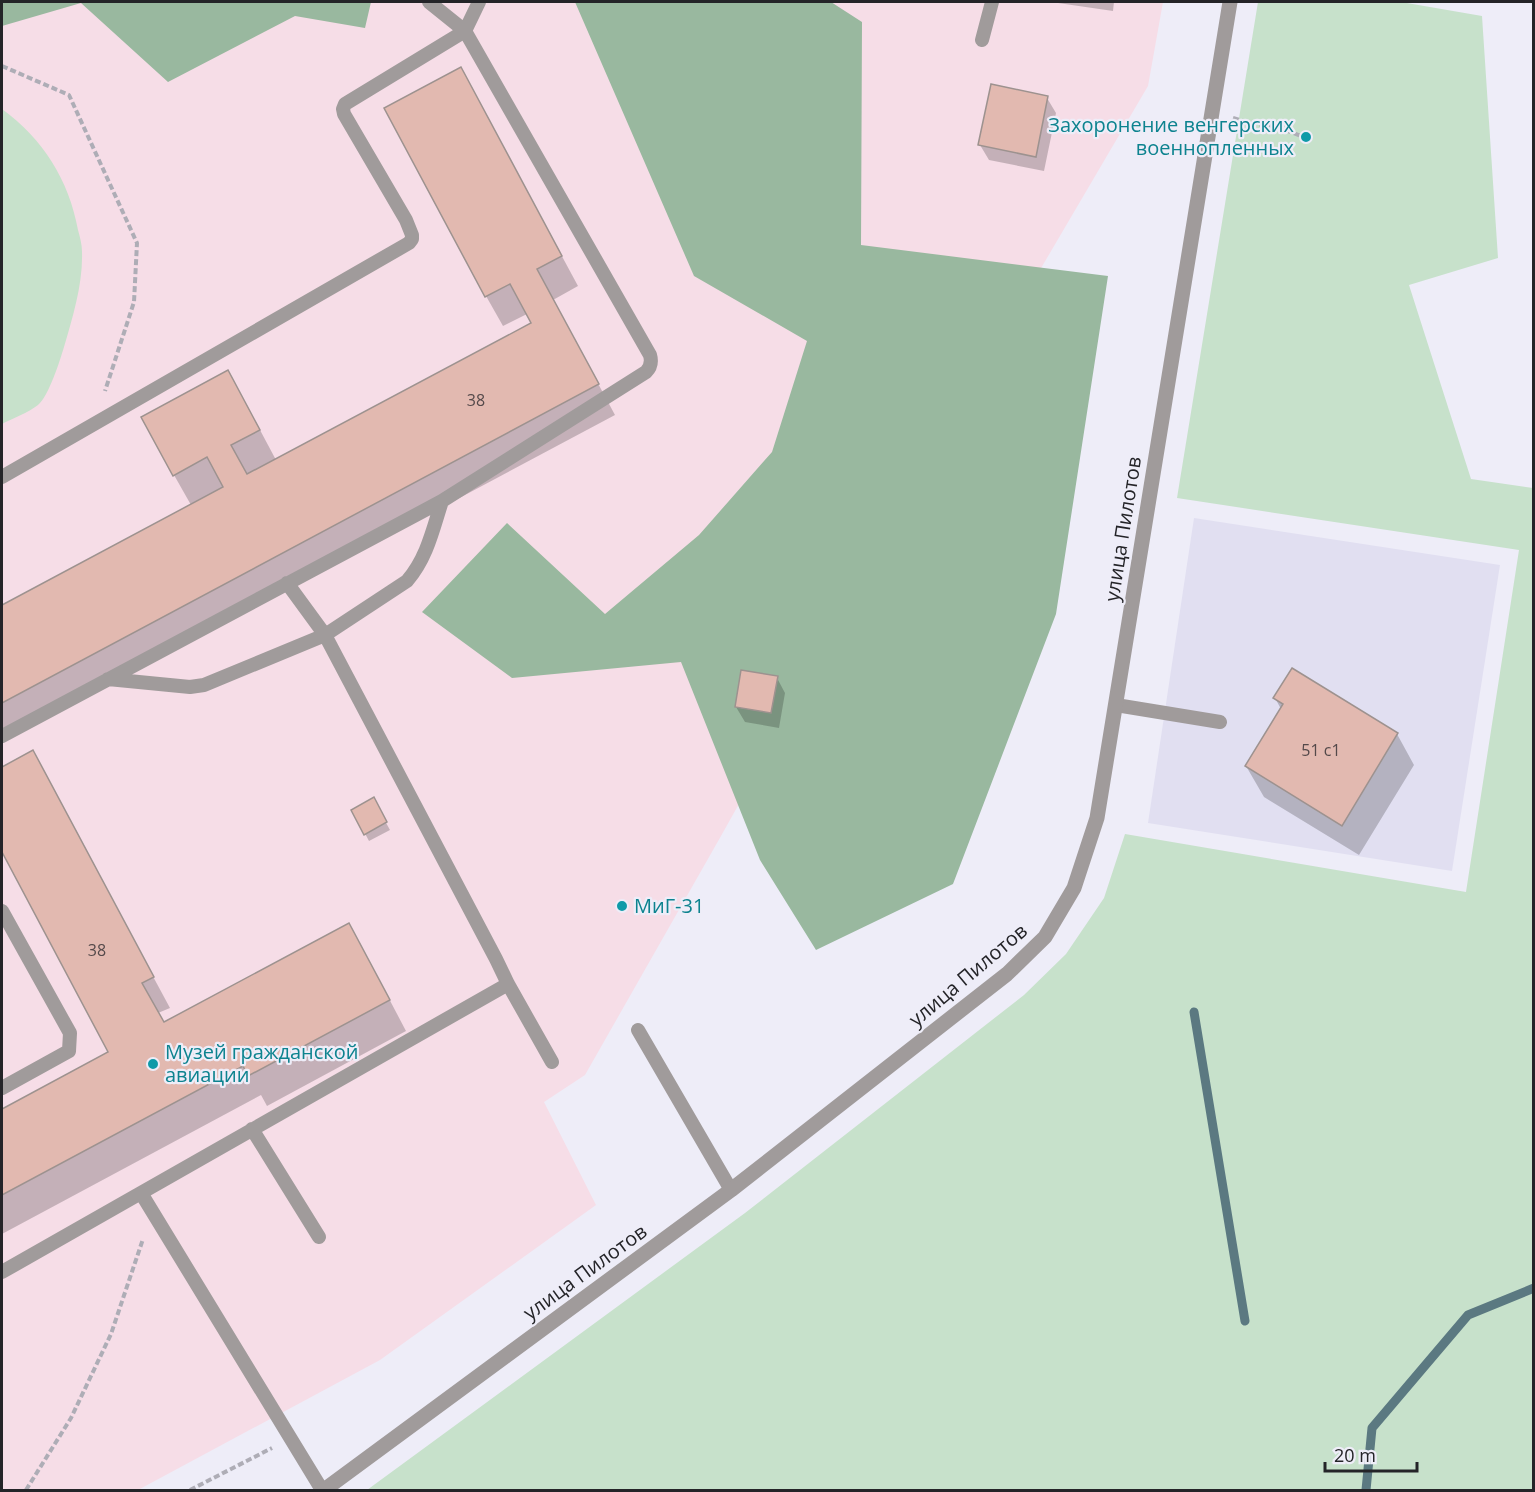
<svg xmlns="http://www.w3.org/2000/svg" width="1535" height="1492" font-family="'Open Sans',sans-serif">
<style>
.built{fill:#e1dff1}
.education{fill:#f6dde7}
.green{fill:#c7e1cb}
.forest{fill:#99b89f}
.shadow{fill:#0003}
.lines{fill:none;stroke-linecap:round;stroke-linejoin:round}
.stream{stroke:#5b7981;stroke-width:9}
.building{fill:#e2b9b0;stroke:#9d928f;stroke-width:1.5}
.path{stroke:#aeadb6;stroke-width:4;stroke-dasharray:6 3;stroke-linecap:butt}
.service{stroke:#a09b9b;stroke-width:14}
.tertiary{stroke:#a09b9b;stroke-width:15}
.culture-dot{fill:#0f9aa8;stroke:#eeedf8;stroke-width:2}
.labels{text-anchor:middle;stroke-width:4.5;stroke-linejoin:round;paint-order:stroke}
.number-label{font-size:16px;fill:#54494a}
.culture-label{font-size:20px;fill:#0d838f;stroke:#eeedf8;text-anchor:start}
.street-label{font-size:20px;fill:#242428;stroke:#eeedf8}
</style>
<rect width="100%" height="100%" fill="#eeedf8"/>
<path class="built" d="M1194,518l306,47 -48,306 -304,-48z"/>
<path class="education" d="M2,2h1161l-15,84 -148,252 -279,498 -136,239 -41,27 52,103 -216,155 -242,130h-136z"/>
<path class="green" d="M1258,2h143l81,14 16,242 -89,27 62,194 62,9v1002h-1166l378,-277 279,-218 42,-41 38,-56 21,-64 341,58 53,-342 -342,-52z
M2,109c41,30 67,71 76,121 2,7 4,15 4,22 1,32 -9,64 -18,95 -4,13 -15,49 -26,58 -10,8 -25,13 -36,19z"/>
<path class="forest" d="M2,2h369l-6,26 -70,-12 -127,66 -87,-79 -79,23z
M575,2h256l31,20 -1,223 247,31 -52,338 -103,270 -137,66 -56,-90 -79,-198 -169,16 -90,-66 85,-89 98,91 94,-79 73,-83 35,-111 -113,-65z"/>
<path class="shadow" d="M1057,2h57l-1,9 -55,-8z
M461,69l117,217 -25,14 62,115 -613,327v-135l189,-102 -17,-30 71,-73 31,58 257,-137 -6,-9 -24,12 -17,-30z
M1047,98l9,15 -12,58 -55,-11 -9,-15z
M777,678l8,15 -6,35 -34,-6 -9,-15z
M1275,698l122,36 17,31 -55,90 -95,-58 -18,-31 35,-57z
M32,752l138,256 -12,5 6,10 202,-68 40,76 -139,75 -6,-11 -259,139v-124l108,-58 -108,-203v-80z
M373,799l17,31 -21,11 -16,-30z"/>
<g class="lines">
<path class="stream" d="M1194,1012l51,309
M1366,1490l6,-62 96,-113 66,-27"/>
</g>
<path class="building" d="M461,67l101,189 -25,13 62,115 -597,319v-98l221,-118 -16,-30 -34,19 -32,-59 87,-47 32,60 -29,15 16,29 284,-151 -21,-39 -25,13 -101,-189z
M991,84l57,12 -12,61 -58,-12z
M1292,668l106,65 -56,93 -97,-60 38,-62 -10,-6z
M741,670l37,6 -7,37 -36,-6z
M33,750l121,227 -12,6 22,39 185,-99 41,77 -142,76 -5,-10 -241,129v-86l106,-57 -106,-200v-85z
M374,797l13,25 -23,13 -13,-25z"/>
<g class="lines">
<path class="path" d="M2,66l67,29 68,148 -3,59 -29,89
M1233,118l20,6 21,2 30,11
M26,1490l45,-72 40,-84 32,-95
M190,1490l82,-42"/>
<path class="service" d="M982,40l10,-38
M2,477l407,-234 3,-4v-4l-6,-15 -62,-106 -1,-5 2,-5 120,-73 14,-29
M287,583l38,52 171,324 12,25 44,78
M108,679l82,8 14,-2 121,-50 82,-54c20,-23 26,-52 35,-80
M1116,705l104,17
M2,736l440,-235 204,-129c5,-5 6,-10 4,-17l-185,-324 -36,-29
M2,911l68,122 -1,18 -67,37
M638,1030l93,160
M252,1129l67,108
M141,1193l181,297
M2,1272l506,-288"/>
<path class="tertiary" d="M324,1490l407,-300 276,-216 38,-37 29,-49 23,-70 133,-816"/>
</g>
<g class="culture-dot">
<circle cx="1306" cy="137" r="6"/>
<circle cx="622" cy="906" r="6"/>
<circle cx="153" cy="1064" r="6"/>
</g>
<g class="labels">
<g class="number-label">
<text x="476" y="406">38</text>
<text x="1321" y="756">51 с1</text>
<text x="97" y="956">38</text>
</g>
<g class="culture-label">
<text x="1294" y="132" text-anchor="end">Захоронение венгерских<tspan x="1294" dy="23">военнопленных</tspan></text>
<text x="634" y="913">МиГ-31</text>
<text x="165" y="1059">Музей гражданской<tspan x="165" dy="23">авиации</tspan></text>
</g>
<g class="street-label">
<text transform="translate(1123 529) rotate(-81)" y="7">улица Пилотов</text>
<text transform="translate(968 975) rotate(-40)" y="7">улица Пилотов</text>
<text transform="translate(585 1272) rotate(-36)" y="7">улица Пилотов</text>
</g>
</g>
<rect width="1535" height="1492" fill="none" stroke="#242428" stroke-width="6"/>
<path d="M1325 1462v9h92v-9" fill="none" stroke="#242428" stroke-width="3"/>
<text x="1334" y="1462" font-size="18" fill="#242428" stroke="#eeedf8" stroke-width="4.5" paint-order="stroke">20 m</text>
</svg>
